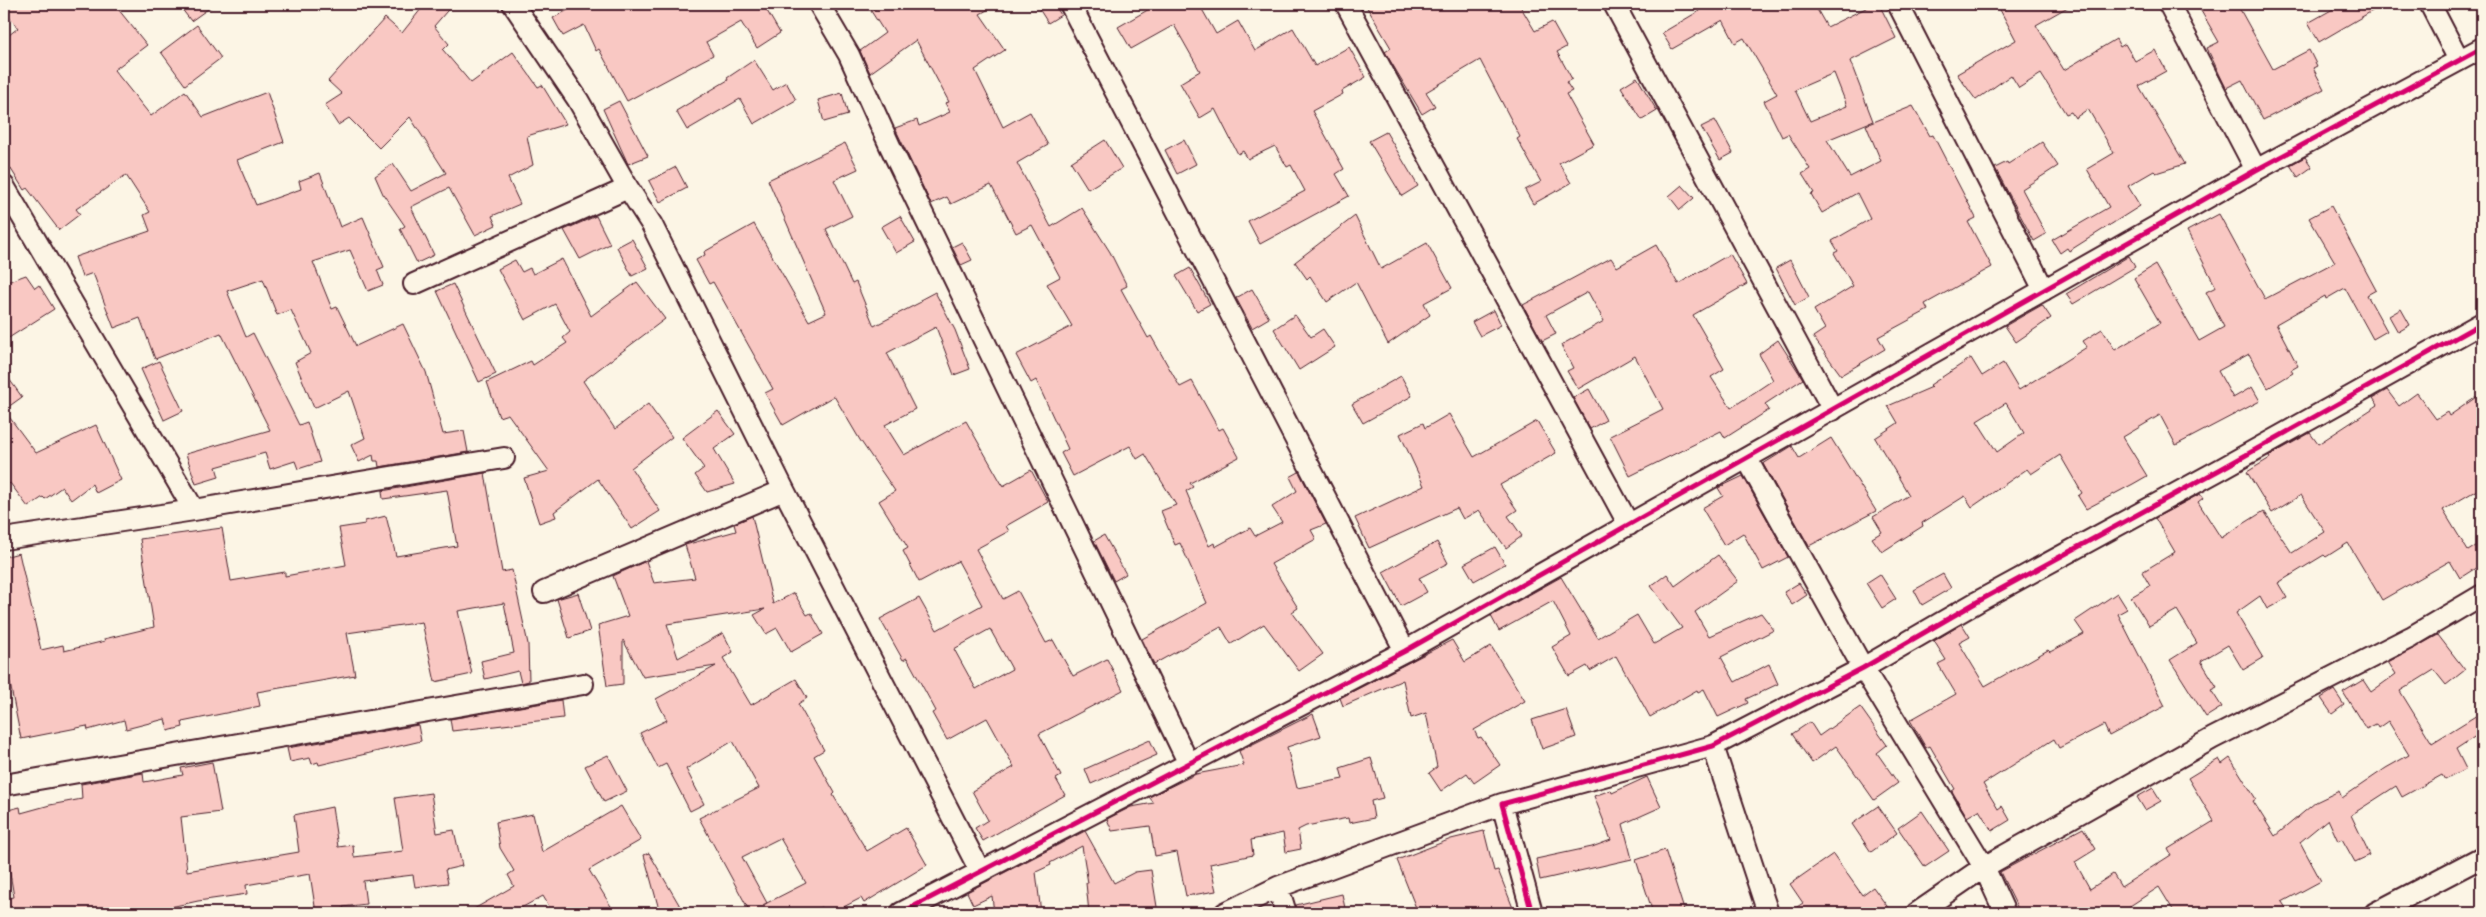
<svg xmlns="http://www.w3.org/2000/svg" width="2486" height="917" font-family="'Comic Neue',sans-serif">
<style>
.building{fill:#f9c8c3;stroke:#4a1f2b;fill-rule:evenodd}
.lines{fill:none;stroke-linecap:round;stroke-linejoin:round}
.minor-casing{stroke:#4a1f2b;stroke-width:24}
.minor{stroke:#fcf5e5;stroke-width:20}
.cycleway-casing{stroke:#fcf5e5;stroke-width:8}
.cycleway{stroke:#d6006c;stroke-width:5}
</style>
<rect width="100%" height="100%" fill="#fcf5e5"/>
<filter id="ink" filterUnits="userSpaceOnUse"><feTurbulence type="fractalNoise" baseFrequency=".02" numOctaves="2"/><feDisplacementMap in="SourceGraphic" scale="10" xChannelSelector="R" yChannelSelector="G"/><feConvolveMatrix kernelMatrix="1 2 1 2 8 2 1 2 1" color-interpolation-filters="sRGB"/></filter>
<g filter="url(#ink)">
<path class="building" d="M4,4h110l33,41 -33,25 37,46 34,-25 18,26 64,-25 17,50 -47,18 19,45 45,-16 -2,-8 21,-8 20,54 23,-10 21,50 -7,3 6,15 -15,6 -18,-41 -37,12 19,47 5,-2 19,39 47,-22 23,48 17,62 21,-3 4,21 -89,15 -1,-6h-4l-1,-6 -14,7 -8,-17 14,-7 -16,-47 -35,17 -19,-46 16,-9 -20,-43 -14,5 -14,-36 -36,12 19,46 7,-4 46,92 8,-3 13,40 -22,7 -3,-8 -25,8 -5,-16 -49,14 3,10 -23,7 -10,-30 84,-24 -49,-97 -66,26 -15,-41 -26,10 -21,-55 -11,4 -7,-20 75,-26 -6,-16 6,-3 -24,-37 -50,34 4,5 -21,16 -32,-42 -3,2 -20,-32v-119l14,-11 -14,-17z
M178,4h37l-24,17z
M425,4h28l-19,22 15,18 -6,6 28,33 42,-31 25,35 4,-2 24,39 -39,12 6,29 -25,13 12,26 -28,12 4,9 -21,10 -26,-47 -38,19 23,48 -17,8 -17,-34 5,-3 -22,-32 -8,-18 18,-12 18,27 35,-18 -36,-56 -31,31 -30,-30 -11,7 -13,-20 17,-11 -14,-13 57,-63 17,15z
M579,4h184l17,29 -23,15 -16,-26 -35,20 7,13 -86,46 -28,-52 -3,2 -12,-26 -21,11 -10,-18z
M882,4h116l-18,10 25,36 -30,20 28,57 27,-15 18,33 -31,18 34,64 31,-19 28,44 17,34 -6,3 27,49 3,-2 29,51 12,-6 27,49 4,-2 16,29 -49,26 3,4 -7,4 23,55 5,-3 1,4 35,-19 5,8 27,-14 -10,-15 25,-16 -7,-14 9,-5 27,52 -15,6 5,9 -45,25 27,44 -6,4 31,42 -24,17 -35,-47 -33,20 -10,-17 -67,37 -12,-25 65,-36 -27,-60 -5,2 -14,-34 15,-6 -31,-51 -8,5 -7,-13 -57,30 -12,-23 7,-4 -32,-69 -5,3 -15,-28 56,-29 -25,-42 13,-7 -28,-52 -16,8 -25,-48 -40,19 -4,-7 -16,7 -36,-76 22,-8 2,6 31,-14 -5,-9 4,-1 -33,-62 -46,33 -10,-22 25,-18 -14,-22z
M1036,4h18l7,11 -13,8z
M1158,4h41l17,30 22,-13 17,30 38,-23 22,38 34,-19 17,30 -24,14 1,3 -31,17 32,58 -8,5 13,22 -89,48 -12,-23 57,-30 -14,-26 -4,2 -12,-21 -27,13 -5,-8 -5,3 -23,-45 -15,9 -20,-35 20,-12 -26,-46 -43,24 -13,-22z
M1365,4h154l16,27 17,-9 14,25 -9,5 15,27 -6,3 6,9 -6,3 28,50 -35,19 12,20 -38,21 -8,-14 16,-8 -24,-43 3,-2 -40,-77 -54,32 9,14 -13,8 -37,-62 6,-4z
M1711,4h103l13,23 47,-23h5l17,34 -46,23 23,60 -46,19 23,37 31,-16 -15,-36 47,-19 17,30 3,-1 43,83 -8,4 24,45 -67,37 3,6 -50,27 7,12 -44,26 -28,-38 12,-8 -11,-19 39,-24 -19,-33 4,-2 -6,-10 38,-22 -13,-26 -35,20 -11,-19 3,-1 -12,-19 8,-5 -22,-35 -6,3 -18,-36 13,-7 -33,-56 -9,5 -12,-23 -51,29 -10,-16zM1834,73l13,33 -37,15 -15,-31z
M1997,4h76l-37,21 28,45 52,-31 4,8 5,-3 10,17 20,-11 11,21 -27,15 46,78 -29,9 -2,-2 -26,15 12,20 -71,45 -2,-3 -7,5 -8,-13 57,-33 -22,-38 27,-16 -26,-44 -13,9 -4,-6 -5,2 -25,-40 -22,14 -8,-13 -35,25 -19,-26 59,-34z
M2197,4h40l36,65 36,-19 8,16 -4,2 11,21 -61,31 -21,-40 -16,8 -19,-40 12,-6z
M2342,4h42l-65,38 -11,-19z
M197,25l24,33 -36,27 -24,-33z
M754,60l19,30 13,-8 10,18 -42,24 -14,-25 -53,31 -11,-19 52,-31 -1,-2z
M1637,77l20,34 -15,9 -21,-33z
M842,93l6,22 -24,7 -6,-22z
M619,101l29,55 -20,8 -25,-55z
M1715,120l18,33 -13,7 -19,-33z
M1386,132l32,54 -16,10 -33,-55z
M1105,140l17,28 -34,21 -17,-27z
M1184,140l12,24 -19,10 -12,-24z
M2042,142l16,24 -36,23 24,45 -12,7 -39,-73 12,-6 1,2z
M845,143l13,26 -24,11 18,36 -26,13 26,55 4,-2 18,44 47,-24 -1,-2 15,-8 20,38 15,39 -16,6 -18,-48 -49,26 28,56 -30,16 19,30 62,-34 37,65 28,-16 17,32 -42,24 3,5 -33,18 27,50 15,-8 28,52 7,-3 20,36 34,-17 16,31 -84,44 22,42 -5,3 9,16 -82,46 -8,-13 13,-8 -16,-29 42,-24 -27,-49 -40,22 -15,-27 4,-2 -29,-53 -4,2 -23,-41 39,-21 18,32 45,-25 -24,-44 -39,21 -16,-31 5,-3 -29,-47 16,-10 -35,-51 -26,-44 -51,29 -18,-32 8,-4 -60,-107 -4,2 -13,-24 9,-5 -1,-3 50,-28 55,97 17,-8 -58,-133zM990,629l22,40 -36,20 -22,-40z
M2305,157l7,10 -14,10 -8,-12z
M676,167l11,21 -27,14 -11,-21z
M1682,185l12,13 -14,12 -11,-14z
M2331,206l45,84 -9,5 20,36 -14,8 -28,-51 -19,11 -1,-3 -49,28 22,42 -7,4 2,3 -25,15 -19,-34 -31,17 15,27 19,-11 8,14 -84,44 -16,-30 -37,22 24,39 -14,8 -47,25 -8,-13 4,-3 -22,-38 -29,19 -4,-5 -55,38 -7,-11 -43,27 1,3 -41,26 -10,-14 10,-6 -9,-15 36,-22 -34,-57 23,-15 -10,-17 44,-19 -2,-2 41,-27 11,18 21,-13 16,27 68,-43 -4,-6 19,-12 13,21 45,-27 -26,-45 21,-13 44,76 25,-14 -18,-35 10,-5 -29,-56 32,-17 46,85 70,-37 -26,-44zM2006,403l18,30 -27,19 -20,-31z
M596,216l14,28 -30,15 -16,-29z
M900,216l15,26 -19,11 -15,-26z
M1355,216l26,53 46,-26 25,45 -28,15 6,12 -42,29 -32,-62 -29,20 -17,-26 -3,3 -12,-17z
M632,239l16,29 -16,8 -15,-29z
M962,242l10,18 -11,5 -9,-18z
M1656,245l22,39 52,-30 17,30 -54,31 31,54 -13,8 20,31 42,-28 -14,-26 19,-14 25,39 -38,25 4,6 -44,28 -4,-7 -91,45 -20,-40 53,-27 -28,-53 -57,33 -11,-18 6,-3 -12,-23 43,-24 -16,-29 -42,23 10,19 -14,7 -19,-36 88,-47 6,9z
M2129,256l6,11 -62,37 -7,-10z
M562,259l29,57 46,-34 28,37 -82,62 32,48 33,-25 24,33 -41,31 29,43 -28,18 -34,-50 -44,33 2,5 -17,6 -15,-45 25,-7 -41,-57 -9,3 -12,-35 44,-21 2,4 34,-22 -4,-5 7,-6 -15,-28 -30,16 -27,-51 17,-9 7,12 8,-4 3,6z
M1790,260l19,37 -14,8 -19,-37z
M1190,268l20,36 -13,7 -21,-35z
M26,275l9,13 4,-3 15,24 -50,32v-58z
M453,284l43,90 -17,8 -42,-91z
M1252,289l17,29 -17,10 -16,-30z
M2042,305l9,13 -35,24 -11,-16z
M2401,309l9,16 -12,7 -9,-16z
M1494,310l7,15 -21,11 -8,-14z
M1295,315l16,22 12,-8 12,18 -36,23 -25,-41z
M159,361l24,50 -19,9 -23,-51z
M4,372l18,25 -18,13 32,43 60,-28 25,55 -25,13 -4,-9 -21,16 -9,-13 -17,12 -2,-2 -15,10 -18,-24 -6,5z
M1401,376l11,20 -49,27 -11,-19z
M1589,389l17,31 -16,9 -17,-31z
M2387,390l12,16 18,-13 19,26 11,-7 2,4 33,-23v94l-39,23 25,41 14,-9v22l-22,14 -10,-17 -68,39 -34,-57 -22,14 -2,-2 -46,28 9,15 -20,11 -7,-13 -24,17 27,45 -20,12 -15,-25 -27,16 16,26 -6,3 11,17 -16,10 -36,-57 27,-17 -20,-33 -28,16 -18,-29 19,-11 -8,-14 33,-20 -20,-34 45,-24 3,4 -5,4 23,36 43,-27 28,42 33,-21 -24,-37 -29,18 -25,-41 23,-14 -1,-2 41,-23 8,11 60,-39 -5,-7z
M718,411l17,23 -21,15 21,35 -28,8 -12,-17 9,-7 -22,-30z
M1449,414l25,43 63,-36 19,32 -56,32 17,25 -9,6 14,20 -16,12 -27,-38 -16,9 -6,-11 -88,40 -14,-30 69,-32 -24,-52 23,-11 2,5z
M1831,438l45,73 -67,35 -46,-82 29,-18 7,12z
M485,473l17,99 10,-2 16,74 1,37 -8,2 -3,-12 -33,8 -4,-18 33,-8 -10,-50 -46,8 14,63 -37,8 -13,-60 -75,11 8,42 -98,17 3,14 -78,16 1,5 -15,4 -3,-12 -39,10 -2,-9 -36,10 -1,-4 -66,13 -13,-66h-4v-116l15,-4 22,97 22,-5 1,6 41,-10 -1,-2 50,-12 -14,-88 82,-11 9,53 54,-9v4l61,-11 -7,-37 26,-4v-3l21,-5 10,40 61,-10 -10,-56 -64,9 -1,-8z
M1743,476l45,81 -25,13 -20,-37 -19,12 -22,-37 21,-12 -5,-8z
M752,516l21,88 21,-11 13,22 4,-2 12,21 -32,18 -14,-24 -11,6 -12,-19 11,-6 -98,15 11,34 45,-25 10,19 -10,6 28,47 45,-26 11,19 -9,6 26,46 -10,6 21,37 -2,2 34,56 39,-23 21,37 -63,38 -3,-5 -29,15h-8l-3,-6 -13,6h-60l2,-1 -51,-94 60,-30 -26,-47 -47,28 18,35 -14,7 -24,-47 -8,4 -18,-35 27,-13 -11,-21 60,-33 -73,11 -20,-37v44l-16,2 -9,-61 30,-9 -15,-40 33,-15 8,22 41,-5 -10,-33 51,-14 -2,-7zM780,838l26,45 -43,22 4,-2 -25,-46z
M1104,535l22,39 -12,7 -20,-40z
M1437,542l11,21 -29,15 8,14 -26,14 -18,-34z
M1495,547l10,17 -31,17 -10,-17z
M1718,555l20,26 -43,31 14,24 52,-23 13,17 -53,27 14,25 34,-18 9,20 -32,15 2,4 -30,14 -14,-28 -6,3 -1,-2 -47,27 -34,-61 -26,15 -3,-5 -18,10 -17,-29 19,-11 -18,-35 -54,30 -8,-15 70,-39 37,61 39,-23 17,29 28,-16 -31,-42 16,-12 8,12z
M1880,574l16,25 -14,9 -16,-25z
M1943,574l8,14 -29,17 -8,-15z
M1799,583l8,12 -15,10 -8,-13z
M578,593l12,38 -21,7 -12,-39z
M2117,593l10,16 -9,5 47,92 -56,30 -5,-11 -45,23 -5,-9 -71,45 15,25 4,-3 8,14 -18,11 -13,-21 -12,7 -15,-26 3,-2 -25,-43 -4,2 -16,-28 46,-26 -18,-30 8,-4 -12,-19 28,-17 8,13 -11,6 26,43 63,-36 2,2 34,-18 -9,-13z
M2438,635l27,35 -19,15 -12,-15 -34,21 32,52 50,-31v20l-26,17 10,20 -21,11 -3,-5 -40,22 -6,-11 -45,29 19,40 -15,7 -13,-23 -4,2 -10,-22 -28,23 21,39 -39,21 4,6 -8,5h-103l-16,-26 -29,19 4,7h-114l-20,-41 83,-44 13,21 -21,13 15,27 23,-15 8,13 50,-32 -3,-6 46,-28 -26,-43 31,-19 3,5 8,-6 26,41 -3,2 22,35 41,-34 23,-11 3,7 44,-30 23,-13 -21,-34 -10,7 -2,-4 -10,5 -23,-37 20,-12 8,12 25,-18 -8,-12z
M1452,640l13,22 26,-16 34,55 -51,29 4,8 3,-1 19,28 -26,18 -7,-10 -26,18 -12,-18 8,-6 -11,-54 -15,5 -8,-38 -60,26 -3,-8z
M2334,690l10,15 -12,9 -11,-16z
M561,700l2,18 -111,13 -2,-12z
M1860,707l27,38 -10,8 21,30 -24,17 -38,-54 -24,17 -20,-29 18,-12 9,14z
M1566,709l10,28 -34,12 -10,-29z
M1313,714l8,22 -34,11 10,41 46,-9 -3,-11 31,-10 12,40 -12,3 3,17 -25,5 -1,-5 -42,8 -8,4 3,19 -15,3 -3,-19 -32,7 2,15 -43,9 6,27 -30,5 -9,-44 -22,4 -5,-30 -38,5 -5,-12 24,-12 23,-4 -5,-6 47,-23 48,-9 -5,-14z
M418,725l3,16 -102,24 -1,-3 -6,2 -2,-6 -20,4 -3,-14z
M1150,740l7,15 -66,29 -6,-15z
M608,755l19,36 -23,11 -19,-36z
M212,762l9,50 -40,5 6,54 112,-19 -5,-37 38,-8 6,40 15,-2 1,12 49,-6 -8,-53 36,-5 6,40 17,-3 8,36 -17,4 3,13 -33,4 -2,-12 -50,6 3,23 -23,3 1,3 -8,1 1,2h-21l-6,-39 -64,11 1,9 -49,7 -55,12h-139v-14l10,-2 -10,-60v-26l16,-4 1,6 29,-8 32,-6 -1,-15 62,-11 1,9 39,-7 -2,-7z
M1647,777l14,30 -38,17 9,35 -92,21 -4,-21 56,-12 19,-7 -17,-44 17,-6 1,3z
M2153,788l8,13 -16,9 -8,-13z
M621,806l20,34 -52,30 26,43h-62l-10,-17 -31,17h-45l47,-27 -6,-11 6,-4 -14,-23 -4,-26 37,-8 9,38z
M1878,806l19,27 -26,19 -19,-28z
M1922,811l27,40 -24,16 -27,-39z
M1085,831l29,52 21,-11 16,-2 7,43h-69l-3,-30h2l-6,-37 -32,17 1,2 -15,7 5,41h-47l-2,-17 -19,9 -6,-13z
M1484,831l10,40 4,-1 15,38 -21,5h-74l-21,-53 54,-21z
M1665,850l20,63h-32l-17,-53z
M649,853l35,60h-24l-16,-58z
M1833,854l29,41 11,-8 19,26h-104l15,-10 -13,-19z
M1342,894l4,19h-48l-2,-8z"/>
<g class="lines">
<g class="minor-casing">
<path id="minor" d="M513,4l65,96 50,88
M819,4l30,51 41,91 299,618
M1070,4l335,647
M1346,4l283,521
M1614,4l219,406
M1898,4l146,286
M2169,4l87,166
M2430,4l29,56
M4,186l190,324
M414,284l214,-96 24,37 132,265 196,381
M1747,459l116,209 121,199 21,46
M4,539l190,-29 310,-52
M544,592l240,-102
M1713,746l55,167
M4,785l579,-101
M1278,887l8,26
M901,913l504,-262 851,-481 226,-122
M1225,913l53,-26 224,-83
M1532,913l-30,-109 211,-58 150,-78 114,-66 244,-133 261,-146
M1917,913l67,-46 229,-129 198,-101 71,-42
M2375,913l107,-56"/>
</g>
<use href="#minor" class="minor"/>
<g class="cycleway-casing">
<path id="cycleway" d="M901,913l504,-262 851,-481 226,-122
M1532,913l-30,-109 211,-58 150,-78 114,-66 244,-133 261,-146"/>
</g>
<use href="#cycleway" class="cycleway"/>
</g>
</g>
<rect width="2486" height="917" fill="none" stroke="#fcf5e5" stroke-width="20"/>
<rect x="10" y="10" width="2466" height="897" fill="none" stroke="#4a1f2b" stroke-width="2" filter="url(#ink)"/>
</svg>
